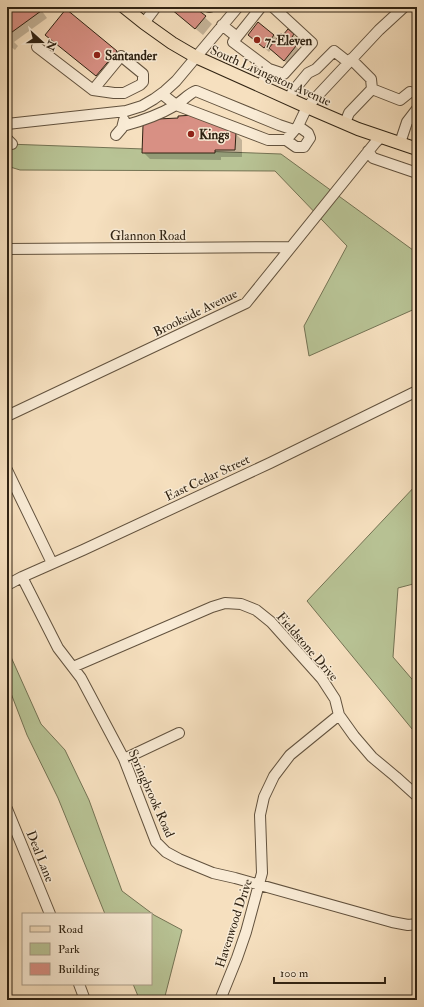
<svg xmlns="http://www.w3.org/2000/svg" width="424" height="1007" font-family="'IM FELL Double Pica',serif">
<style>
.green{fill:#b8c395;stroke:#747354}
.shadow{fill:#0003}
.building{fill:#d89084;stroke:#302313}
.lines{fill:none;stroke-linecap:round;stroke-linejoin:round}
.minor-casing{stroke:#62523e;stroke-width:12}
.major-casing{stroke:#302313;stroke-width:14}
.minor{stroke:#f9ebd5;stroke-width:10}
.major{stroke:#f6e0bf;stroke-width:12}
.poi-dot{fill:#8f2418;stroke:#f9ebd5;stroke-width:1.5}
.labels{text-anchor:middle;stroke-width:3;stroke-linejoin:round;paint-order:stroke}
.poi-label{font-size:13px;font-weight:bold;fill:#302313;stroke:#f9ebd5;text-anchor:start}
.street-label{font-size:13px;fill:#302313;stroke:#f9ebd5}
</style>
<rect width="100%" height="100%" fill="#f6e0bf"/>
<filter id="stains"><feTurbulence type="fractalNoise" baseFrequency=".005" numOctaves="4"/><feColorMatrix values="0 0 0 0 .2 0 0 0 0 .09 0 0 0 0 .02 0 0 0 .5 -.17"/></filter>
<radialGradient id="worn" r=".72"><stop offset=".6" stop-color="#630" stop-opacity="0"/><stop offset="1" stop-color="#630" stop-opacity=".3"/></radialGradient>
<path class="green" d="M7,144l274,10 136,99v55l-108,48 -5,-30 43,-80 -72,-75 -255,-1 -13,-4z
M417,484v99l-19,5 -5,69 24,28v50l-110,-134z
M7,648l34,76 24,26 24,50 33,91 32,24 28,15 -18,70h-27l1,-4 -5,-12h18v-70h-46l-47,-116 -31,-63 -20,-52z"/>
<path class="shadow" d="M15,7h24l8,11 -33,24 4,4 -3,4 -5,-4 -3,6v-39z
M175,7h30l-5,6 12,11 -9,11 -23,-19z
M259,23l19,16 6,-2 4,-6 11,9 -5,5 7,6 -12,14 -18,-15 -2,2 -20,-17z
M54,41l63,10 7,7 -20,24z
M235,133l7,7v17h-21v3l-71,-1 -7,-7z"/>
<path class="building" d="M14,7h24l3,4 -33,24 3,4 -4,5v-32z
M173,7h21l12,9 -11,13 -24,-20z
M66,9l51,42 -21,25 -51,-41z
M258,22l16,13 -10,13 -16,-13z
M288,29l6,5 -4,6 6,6 -12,15 -15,-13 12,-15 2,2z
M195,115l41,17 -1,18h-20v3h-73l1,-28 15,-6 20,-1v-2z"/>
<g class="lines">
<g class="minor-casing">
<path id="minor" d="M209,7h1
M261,7l-28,35 36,27
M144,23l12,-16
M222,25l15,12
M37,47l56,43 21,3h10l16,-8 3,-3v-8l-22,-18 -28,34
M261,86l8,-17 15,5 28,-31 -39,-36
M372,89l28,11 10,-8
M289,99l4,-8 15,-18 8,-4 18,-18 14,11
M345,123l4,-10 23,-24 -1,-10 -20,-20
M7,124l119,-13 16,-5 12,-7 11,-8 11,-10 62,-74
M123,126c19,-5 36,-11 53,-21l-14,-11
M298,126l10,7 2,5 -6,9h-8l-10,-7 12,-14 9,-19 72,-77 25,-23
M116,135l6,-7 2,-8
M7,139l5,5
M286,140h-18l-92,-35c6,-4 15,-13 20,-14l83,34 15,5
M400,143l7,-21 10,-13
M368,151l5,7 44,15
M7,249l283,-2
M7,416l239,-113 129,-160 6,-6
M7,470l45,93
M22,577l36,71 23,30 43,81 32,83 10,10 13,7 34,14 22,5 157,44 16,3 9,-1
M7,585l15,-8 61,-27 187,-87 147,-72
M73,667l139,-60 13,-4 16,1 15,6 15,12 51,57 13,20 4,16 15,21 18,21 24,20 21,19
M124,759l55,-26
M7,809l43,105
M79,984l6,16
M220,1000l17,-42 9,-26 16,-59 -2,-58 4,-18 10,-21 16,-21 49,-40"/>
</g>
<g class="major-casing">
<path id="major" d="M124,7l20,16 28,20 24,14 111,50 51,22 59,20"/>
</g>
<use href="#minor" class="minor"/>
<use href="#major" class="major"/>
</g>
<g class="poi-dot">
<circle cx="257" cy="40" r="4"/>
<circle cx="97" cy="55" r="4"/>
<circle cx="191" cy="134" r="4"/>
</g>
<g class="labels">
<g class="poi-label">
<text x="265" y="45">7-Eleven</text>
<text x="105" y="60">Santander</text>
<text x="199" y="139">Kings</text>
</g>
<g class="street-label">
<text transform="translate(271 75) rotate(24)" y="5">South Livingston Avenue</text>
<text x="148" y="240">Glannon Road</text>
<text transform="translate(195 312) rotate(-26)" y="5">Brookside Avenue</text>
<text transform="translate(207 477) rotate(-25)" y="5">East Cedar Street</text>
<text transform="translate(308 646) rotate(49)" y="5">Fieldstone Drive</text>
<text transform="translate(152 793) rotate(66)" y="5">Springbrook Road</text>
<text transform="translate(41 856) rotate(68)" y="5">Deal Lane</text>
<text transform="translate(233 923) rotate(-72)" y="5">Havenwood Drive</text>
</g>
</g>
<rect width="424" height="1007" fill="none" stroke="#f6e0bf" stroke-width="24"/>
<rect x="8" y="8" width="408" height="991" fill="none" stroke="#302313" stroke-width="2"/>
<rect x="12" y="12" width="400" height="983" fill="none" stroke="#302313"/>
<rect x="22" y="913" width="130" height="72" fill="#f9ebd5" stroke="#a99b87"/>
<rect x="30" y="926" width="20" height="6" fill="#f6e0bf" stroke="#a99b87"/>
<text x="58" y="933" font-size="12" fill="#302313">Road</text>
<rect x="30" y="943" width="20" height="12" fill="#b8c395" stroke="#a99b87"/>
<text x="58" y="953" font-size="12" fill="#302313">Park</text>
<rect x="30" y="963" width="20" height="12" fill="#d89084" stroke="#a99b87"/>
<text x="58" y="973" font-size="12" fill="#302313">Building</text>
<g transform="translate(42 42) rotate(111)" stroke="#f9ebd5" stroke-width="3" paint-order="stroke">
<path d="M0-3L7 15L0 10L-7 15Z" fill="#302313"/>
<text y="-6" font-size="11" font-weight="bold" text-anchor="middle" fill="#302313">N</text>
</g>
<path d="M274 977v6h111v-6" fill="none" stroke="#302313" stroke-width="2"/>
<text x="280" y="977" font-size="12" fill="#302313" stroke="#f9ebd5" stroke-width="3" paint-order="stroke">100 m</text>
<rect width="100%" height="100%" filter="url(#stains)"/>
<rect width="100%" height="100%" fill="url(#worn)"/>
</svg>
